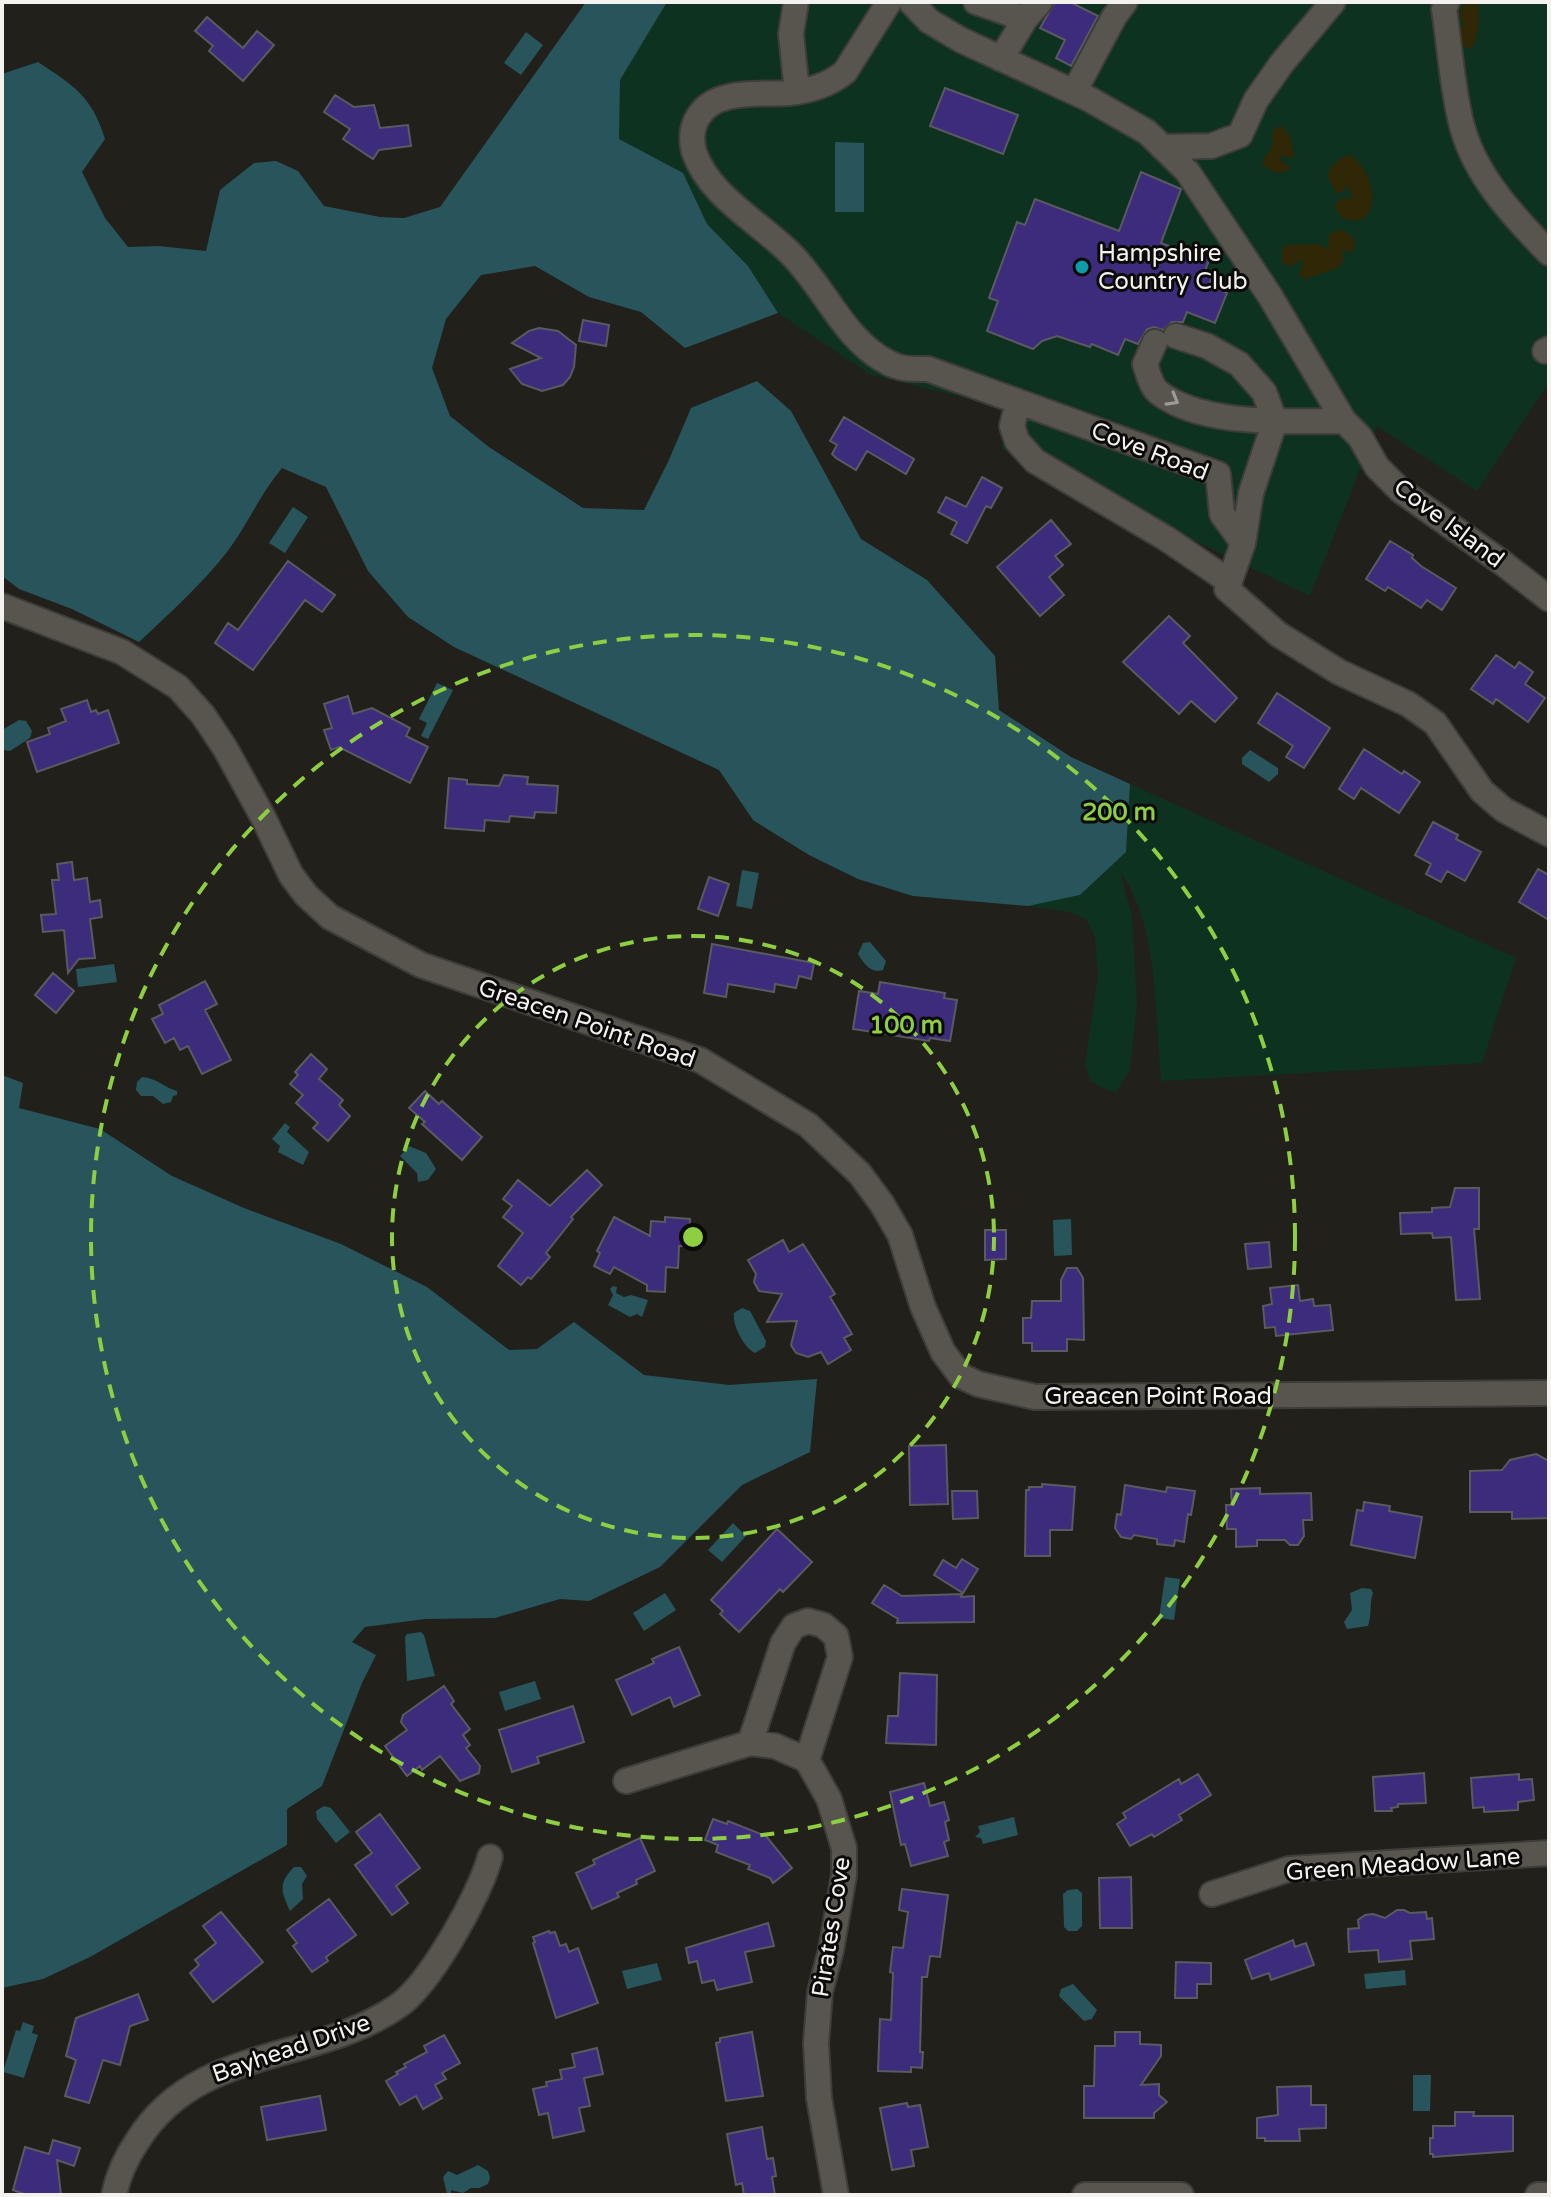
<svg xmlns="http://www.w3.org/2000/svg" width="1551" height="2197" font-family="'Varela Round',sans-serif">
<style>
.green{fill:#0e3220}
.sand{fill:#2f2706}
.water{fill:#27555b}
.building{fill:#3c2c7b;stroke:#5a5a60;stroke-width:2}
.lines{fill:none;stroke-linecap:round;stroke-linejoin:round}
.minor-casing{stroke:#3f3d39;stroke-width:28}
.minor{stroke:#58554f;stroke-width:24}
.oneway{stroke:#9e9c97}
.ring{fill:none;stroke:#8ece43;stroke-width:4;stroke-dasharray:14 10}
.culture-dot{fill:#0f9aa8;stroke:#0b0a08;stroke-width:3}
.labels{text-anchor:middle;stroke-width:6;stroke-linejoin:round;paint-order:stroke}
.poi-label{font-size:24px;fill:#f3f2ee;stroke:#0b0a08;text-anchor:start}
.street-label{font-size:24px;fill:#f3f2ee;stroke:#0b0a08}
.centre{fill:#8ece43;stroke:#0b0a08;stroke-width:4}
.ring-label{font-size:24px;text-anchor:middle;font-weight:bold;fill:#8ece43;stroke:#0b0a08;stroke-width:6;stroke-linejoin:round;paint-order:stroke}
</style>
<rect width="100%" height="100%" fill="#22201b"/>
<path class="green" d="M667,2h882v380l-72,109 -100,-65 -67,170 -308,-147 1,-42 -132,-32 -93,-62 -30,-47 -41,-42 -25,-51 -63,-34 1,-59z
M1130,784l386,174 -34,105 -321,18c-6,-65 -2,-155 -41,-210l12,46 5,87 -7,66 -15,23 -24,-11 -6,-18 13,-88 -3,-39 -9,-18 -16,-7 -42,-6 52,-11 46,-43z"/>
<path class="sand" d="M1467,2l10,2c4,10 1,38 -6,45l-11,-4 -2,-9 5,-12 -4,-12z
M1281,126l9,9 4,20 -1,3 -13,-2 2,6 9,5c-8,10 -19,6 -28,-2v-4l9,-14 1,-17z
M1349,155c30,15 34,81 -8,62l-6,-10 3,-8 16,-1 -5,-6v-6l-2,-1 -3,6 -7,3 -10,-18c4,-11 11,-17 22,-21z
M1343,230c9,5 17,13 8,23l-9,-4 2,11 -6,8 -33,11 -7,-4 6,-13 -2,-2 -12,7 -8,-5v-13l3,-4 34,-1 10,6 -1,-13 5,-5z"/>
<path class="water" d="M586,2h81l-47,78 -1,59 64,34 24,51 41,42 30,47 -93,35 -44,-36 -52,-15 -54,-31 -54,9 -35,44 -14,49 18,48 39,31 94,61 61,2 24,-48 23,-54 66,-27 34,30 70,128 66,41 68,76 4,54 72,47 59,27 -4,68 -46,43 -52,11 -115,-10 -55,-17 -49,-24 -56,-35 -34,-50 -265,-123 -46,-30 -40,-46 -42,-84 -44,-19c-22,26 -35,58 -55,84 -26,33 -57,61 -88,90l-67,-33 -53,-20 -17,-13v-502l36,-12c35,23 54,34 67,77l-23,33 23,46 23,29 30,-1 48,5 14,-61 34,-27 22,-2 22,10 26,35 56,11 24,1 36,-11z
M526,32l17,13 -22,30 -17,-12z
M835,142l29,1v69h-29z
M293,507l15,10 -23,36 -16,-10z
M437,683l16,7 -25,49 -7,-3 6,-13 -8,-4z
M19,720l7,1 6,10 -2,7 -20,13 -7,-1 -1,-20z
M1250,750l28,18v6l-9,8 -27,-18v-6z
M742,870l17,3 -7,36 -16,-3z
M870,942l16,19 -3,9c-12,4 -19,-6 -25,-16l5,-11z
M114,964l3,18 -39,5 -2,-18z
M2,1075l21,8 -4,25 81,21 72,47 72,32 97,36 86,43 82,63 28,-1 37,-27 70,53 85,10 88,-6 -7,73 -68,33 -82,82 -71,34 -29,-2 -65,19 -70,1 -60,8 -13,15 24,13 -14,28 -40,103 -35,23v36l-197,112 -47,22 -41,9z
M142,1077c15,1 23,11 35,14v4l-4,1 -2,6 -8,2 -10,-8h-12l-5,-6 1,-8z
M285,1123l5,4 -3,5 22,20 -6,13 -25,-13 2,-6 -8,-7z
M409,1146l17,7 10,16 -8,11 -10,2 -1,-9 -17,-17z
M1071,1219l1,36 -18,1 -1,-36z
M613,1286l4,1 -1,6 8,4 7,-2 17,5 -6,17 -5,-3 -7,3 -22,-12 5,-10 -3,-6z
M742,1308l8,3 16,30 -1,6 -10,6c-11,-5 -23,-28 -21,-40z
M733,1523l13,13 -24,26 -14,-12z
M1165,1577l15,2 -6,41 -15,-2z
M1362,1588l9,1 2,4c-4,11 -1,22 -5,33l-21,3 -3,-7 8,-12 -2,-17z
M665,1593l11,17 -32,21 -11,-18z
M421,1632l3,3 11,41 -28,5 -2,-44 2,-3z
M535,1681l6,18 -36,12 -6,-19z
M324,1806l7,2 19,24 -14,11 -19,-24 -1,-8z
M1014,1817l4,18 -35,9 -2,-6 -6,-1 5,-5 -2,-6z
M294,1867h7l6,9 -5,8 1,15 -13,12c-8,-18 -13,-27 4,-44z
M1077,1889l5,4v33l-5,5h-9l-4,-4 -1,-33 5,-4z
M657,1963l5,17 -35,9 -5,-18z
M1405,1970l1,15 -40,4 -2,-15z
M1073,1984l24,26 -5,9 -8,2 -25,-25 2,-7z
M23,2022l11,4 -2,7 6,2 -14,43 -21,-6 13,-42 4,1z
M1413,2075h18l-1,36h-17z
M478,2165l10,6 2,7 -2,6 -9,4h-8l-8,5 -12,-3v4h-4l-4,-17 5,-6 9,4z"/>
<path class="building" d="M1055,2h15l28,14 -27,50 -15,-8 9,-18 -25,-12z
M207,17l36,31 14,-17 17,14 -31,36 -34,-30 4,-5 -18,-15z
M945,88l73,27 -15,39 -73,-28z
M335,95l19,12 20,-2 6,23 28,-3 3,21 -32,4 -6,9 -30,-20 7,-10 -26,-17z
M1141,172l40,17 -20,54 29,11 2,-5 18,8 -6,17 8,3 -3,8 18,8 -12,30 -28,-11 -4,10h-11l-9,8 -9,-3 -7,2 -9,15 -13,-5 -7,16 -26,-11 -2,3 -33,-11 -15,5 -9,8 -46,-18 11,-30 -9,-3 28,-76 8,3 10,-26 84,32z
M583,320l26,5 -3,21 -27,-5z
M539,328l19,3 18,14 -2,22 -4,10 -7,8 -21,6 -20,-7 -12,-15 31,-11 -29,-15 17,-12z
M844,417l70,42 -8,15 -39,-23 -11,19 -20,-12 -4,-4 5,-9 -7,-4z
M982,477l20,11 -11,20 -5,-2 -19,37 -16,-9 6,-12 -19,-10 8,-15 20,10z
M1051,520l20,24 -16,12 8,9 -14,12 15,18 -24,21 -43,-49z
M1390,541l23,14 -1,3 9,8 35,22 -14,22 -15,-10 -6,8 -33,-21 -3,4 -19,-12z
M288,561l47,34 -13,17 -17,-12 -52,70 -38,-27 13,-20 10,7z
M1169,616l21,20 -7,7 54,55 -22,24 -24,-21 -12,13 -56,-52z
M1496,655l19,13 4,-6 14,10 -8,12 20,14 -17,24 -32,-23 -3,5 -22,-15z
M1277,693l53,35 -26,40 -18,-11 7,-11 -35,-23z
M348,696l5,18 19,-6 38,20 -4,8 22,11 -18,36 -71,-36 -8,3 -7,-20 8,-2 -8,-24z
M87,700l4,12 5,-2 2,4 10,-4 11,33 -82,29 -10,-30 23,-8 -2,-6 18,-7 -5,-12z
M1364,749l38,25 2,-3 16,11 -21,31 -38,-25 -7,11 -15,-10z
M504,775l24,2 -1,7 31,2 -2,27 -21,-1 -1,6 -24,-2 -1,6 -24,-2 -1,11 -39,-3 4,-50 18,2v4l32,2z
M1433,822l25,13 -2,4 25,13 -16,29 -18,-10 -6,11 -15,-8 5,-10 -16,-9z
M72,862l2,18 13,-2 3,24 10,-2 2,17 -12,2 5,39 -16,1 -11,14 -4,-43 -21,2 -2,-17 15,-1 -4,-34h7l-2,-16z
M1538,869l11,6v45l-30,-18z
M709,877l20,7 -11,32 -20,-7z
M712,944l102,19 -3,16 -12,-3 -3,12 -21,-4 -1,8 -46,-8 -2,13 -22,-4z
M53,973l21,18 -18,22 -21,-18z
M205,981l12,23 -12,6 26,50 -29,14 -14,-28 -8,4 -6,-12 -9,5 -13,-24 11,-5 -4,-9z
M880,982l65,11 -1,5 13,2 -7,41 -20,-3 -1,3 -76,-12 6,-38 19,3z
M311,1054l16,15 -8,10 24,21 -4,5 11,11 -22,25 -15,-13 5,-5 -22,-20 7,-8 -13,-11 8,-9 -3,-3z
M425,1091l14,13 3,-3 40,36 -20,23 -40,-36 3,-2 -16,-14z
M587,1170l15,15 -31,32 2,2 -27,34 4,4 -19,22 -3,-2 -7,8 -23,-19 25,-33 -20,-16 9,-11 -9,-7 15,-19 32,26z
M1455,1188h24v41h-5l6,70 -24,1 -5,-63 -18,1 -1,-5 -31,1 -1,-21 32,-1v-4l18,-1z
M614,1217l36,19 1,-15 14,1v-5l25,2 -2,27h-9l-1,22 -12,-1 -1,25 -18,-1v-6l-33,-18 -4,7 -16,-8 6,-13 -3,-2z
M985,1230h21v29l-21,1z
M783,1240l6,12 14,-8 32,50 -5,3 22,37 -8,4 7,12 -23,14 -7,-12 -13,5 -12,-4 -5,-8 6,-24 -30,1 15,-28 -23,-3 -5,-9 2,-8 -8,-14z
M1269,1242l2,25 -23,2 -3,-25z
M1067,1268h10l6,10 1,62 -17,-1v12h-35v-8h-9v-25h8l1,-17h29v-21z
M1298,1285l2,16 13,-2 1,7 16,-1 3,25 -57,6 -1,-9 -10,1 -2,-22 9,-2 -2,-16z
M946,1445l2,59 -38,1 -1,-59z
M1536,1454l13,7v57l-37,1v-7h-42v-41l32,-1 8,-10z
M1042,1484l33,3 -3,43h-22v26h-25l1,-66h3v-3h13z
M1125,1485l41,7 1,-5 28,4 -4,24 -3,-1 -4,28 -9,-2 -1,6 -17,-2v-5l-23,-4 -3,4 -10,-2 -6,-9 2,-14 4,1z
M1260,1488v6l51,-1 1,27h-9l1,16 -6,9h-8l-5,-5h-28v6l-21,1v-18h-9l-1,-24h6l-1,-16z
M952,1491h25l1,27 -25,1z
M1364,1502l26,4 -1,5 33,6 -7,41 -64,-13 6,-35 6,1z
M777,1529l35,33 -29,30 -3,-3 -41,43 -19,-18 3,-3 -12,-11z
M962,1559l16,10 -15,24 -29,-18 9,-15 13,8z
M884,1585l18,11 60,-2 -1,3 13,-1v26l-77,1 1,-4 -26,-16z
M679,1647l21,48 -26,12 -4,-10 -38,18 -16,-35 38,-17 -2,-4z
M900,1673l37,2 -1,70 -50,-2 2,-27h10z
M444,1686l10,15 -3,3 19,25 -7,6 7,10 -4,3 14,18 -1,7 -19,8 -20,-25 -18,14 -2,-4 -13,10 -22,-30 22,-16 -6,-8 2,-7z
M573,1706l11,36 -47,15 2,6 -27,9 -13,-42z
M1424,1773l2,30 -28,1v3l-7,1 1,3h-17l-2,-34z
M1198,1774l13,21 -32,20 3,5 -28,17 -2,-3 -22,12 -13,-22 9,-6 -3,-5 56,-34 2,5z
M1519,1774v6l13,-1 2,21 -16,2v8l-34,2v-5l-11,1 -2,-30z
M924,1783l6,23 14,-4 5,18 -4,2 4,18 -5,2 4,14 -37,10 -6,-22 -4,1 -11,-53z
M380,1814l40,54 -24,18 12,17 -16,12 -37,-50 17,-12 -16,-21z
M713,1819l14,5 1,-3 38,15 26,32 -19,15 -3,-5 -22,-9 2,-4 -34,-13 2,-7 -13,-5z
M640,1838l15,33 -19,9 1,4 -20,9 2,4 -27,12 -16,-36 19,-9 -2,-4z
M1131,1877l1,51h-32l-1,-50z
M902,1889l46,6 -8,62 -10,-1 -3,21h-5l-2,75h3l-1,16 -11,-1v5l-33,-1 2,-52 11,1 2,-47 -3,-1 3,-25 10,1 5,-36 -9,-2z
M329,1899l27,36 -30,22 2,4 -16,11 -19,-26 4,-3 -10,-13z
M1397,1910h7l6,3 16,-1 1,7 5,-1 2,21 -24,2 2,18 -33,3 -1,-12 -29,2 -1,-23 11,-1 -1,-8 7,-5 8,-1 12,4z
M221,1912l42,50 -50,40 -23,-29 9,-8 -4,-5 21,-17 -13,-17z
M768,1923l6,23 -29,6 7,30 -35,8 -3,-10 -12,3 -5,-22 -8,2 -3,-15z
M549,1931l1,2 5,-1 5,14 6,-2 3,8 9,-4 20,55 -42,15 -23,-75 2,-1 -2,-5z
M1293,1940l2,7 11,-4 8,22 -43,15 -2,-7 -17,6 -7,-19z
M1176,1962l35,1v21h-14v14h-22z
M138,1994l10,26 -18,6 -10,39 -17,-5 -14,43 -24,-7 11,-36 -10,-4 10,-38z
M752,2032l11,64 -37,5 -10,-58 4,-1v-4z
M1115,2032h25v12l21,1v11l-20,29 18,-1v11l8,7 -13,11v5h-70v-32h10l1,-40h20z
M444,2035l16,28 -18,10 4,6 -11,6 7,13 -19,11 -7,-13 -16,9 -14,-24 12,-7 -2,-2 10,-5 -2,-3 23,-12 -3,-6z
M597,2048l6,26 -19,4 6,28 -11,2 5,23 -31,7 -5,-25 -9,2 -6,-26 14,-3 -1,-4 16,-3 -2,-9 15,-3 -3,-13z
M1311,2086v19h15v23l-27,1 1,12h-35v-3h-8v-20l21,-3 -1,-28z
M320,2096l6,34 -59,10 -6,-33z
M907,2103l1,4 12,-2 8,42 -17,3 3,16 -22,4 -12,-62z
M1455,2112h19l-1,4h40v35l-80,6v-3h-3v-16h3v-12h22z
M762,2127l5,32 6,-1 3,18 -4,1 3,18h-31l-2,-12 -6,2 -9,-51z
M53,2140l27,8 -6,18 -17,-6 4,35h-34l-14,-5 12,-43 24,7z"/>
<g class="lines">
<g class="minor-casing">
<path id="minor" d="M796,2l-5,32 6,58
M889,2l-44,70c-16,13 -36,19 -56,21 -28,2 -74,-5 -91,24 -6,10 -7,23 -4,35 15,44 65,70 96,101 34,33 54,87 97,109 14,8 26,7 41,7l290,105 4,40 21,29 -16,46 51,45 61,38 69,32 27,19 47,68 22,19 45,24
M911,2l18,19 32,19 128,59 58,33 40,39 83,125 74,125 16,16 17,30 23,23 104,74 45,35
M976,2l49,17
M1447,2l-3,7c6,38 8,80 18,117 13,50 52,91 87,127
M1001,59l24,-40 15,-17
M1074,92l40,-75 11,-15
M1162,147l49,-1 29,-11 16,-35 26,-37 51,-61
M1176,336l31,10 32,18 25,28 11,29 -24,72 -8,50
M1155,342l-10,22c3,9 6,22 13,28 44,35 132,29 186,29
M1545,351l4,-2
M1018,402l-6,24 5,15 18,20 132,78 63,43
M2,606l120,46 56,35 25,28 22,33 38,69 28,58 15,20 24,22 91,48 279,95 108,65 52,49 22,30 18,31 23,72 20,45 18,24 17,8 57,13 514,-4
M750,1743l33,-100 11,-17 14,-5 15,4 13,11 4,21 -33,103
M626,1781l124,-38 25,3 32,14 22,39 15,49v27l-13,75 -11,42 -4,51 3,55 17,97
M1212,1894l77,-25 260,-16
M114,2195c4,-20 13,-39 24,-55 60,-95 176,-76 260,-134 32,-22 82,-111 92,-149
M1085,2195h96
M1538,2195h11"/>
</g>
<use href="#minor" class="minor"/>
</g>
<defs><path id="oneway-chevron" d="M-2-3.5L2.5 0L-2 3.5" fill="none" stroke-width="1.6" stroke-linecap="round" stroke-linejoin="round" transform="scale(2)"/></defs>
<use class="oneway" href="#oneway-chevron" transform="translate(1173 400) rotate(30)"/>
<g class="ring">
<circle cx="693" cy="1237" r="301"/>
<circle cx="693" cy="1237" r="602"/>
</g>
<circle class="culture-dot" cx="1082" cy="267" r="8"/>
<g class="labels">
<g class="poi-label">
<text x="1098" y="261">Hampshire<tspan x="1098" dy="28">Country Club</tspan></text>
</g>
<g class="street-label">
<text transform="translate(1150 451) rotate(21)" y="8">Cove Road</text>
<text transform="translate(1449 523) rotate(37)" y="8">Cove Island</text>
<text transform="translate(587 1023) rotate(19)" y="8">Greacen Point Road</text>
<text x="1158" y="1404">Greacen Point Road</text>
<text transform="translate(1403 1864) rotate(-4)" y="8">Green Meadow Lane</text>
<text transform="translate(831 1927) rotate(-81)" y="8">Pirates Cove</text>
<text transform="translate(291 2048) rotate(-19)" y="8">Bayhead Drive</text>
</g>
</g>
<circle cx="693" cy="1237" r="12" class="centre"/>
<g class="ring-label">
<text x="1119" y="820">200 m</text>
<text x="906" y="1033">100 m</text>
</g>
<rect width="1551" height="2197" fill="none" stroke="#f3f2ee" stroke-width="8"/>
</svg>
